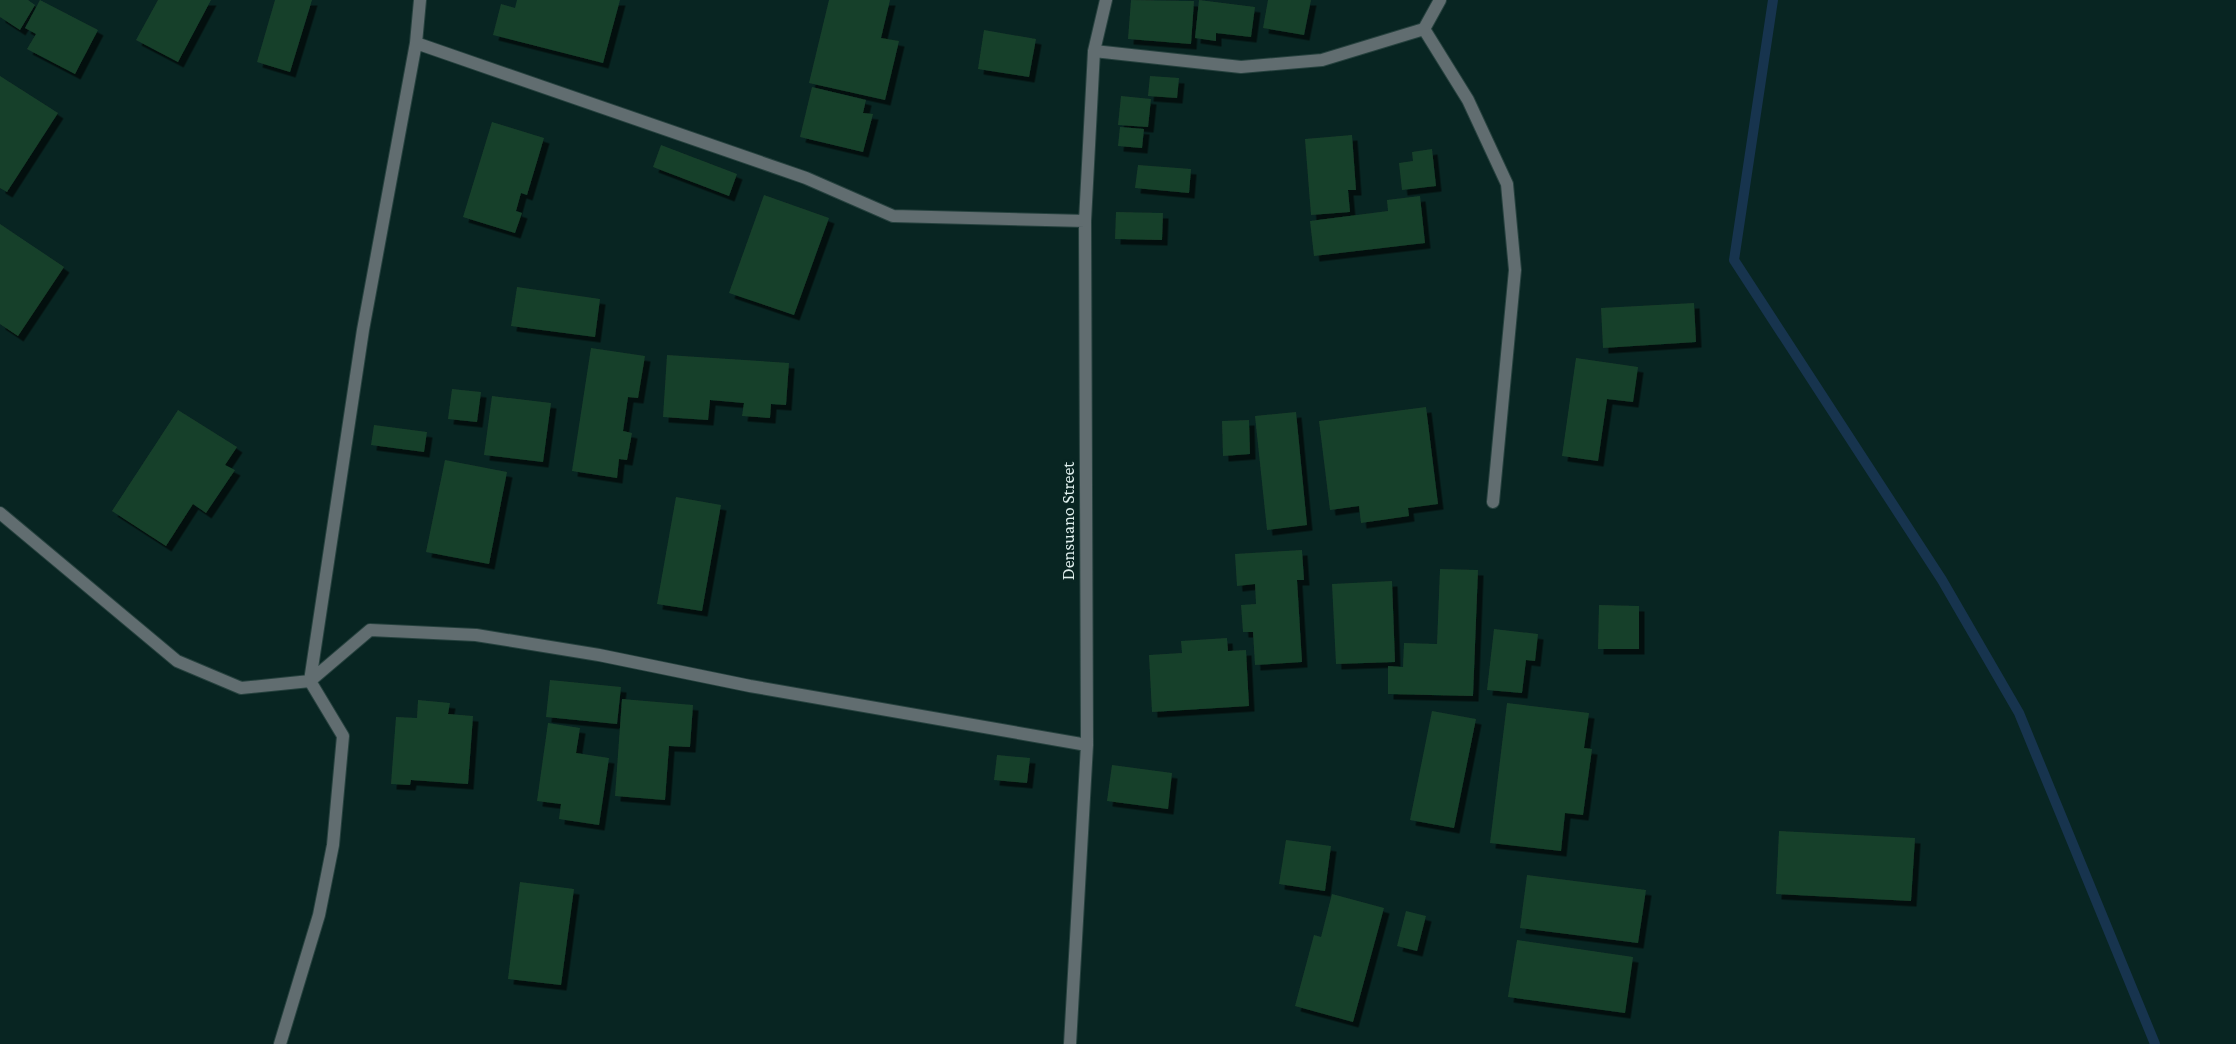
<svg xmlns="http://www.w3.org/2000/svg" width="2236" height="1044" font-family="'Crimson Pro',serif">
<style>
.lines{fill:none;stroke-linecap:round;stroke-linejoin:round}
.stream{stroke:#17344e;stroke-width:10}
.building{fill:#193f2a;filter:url(#shadow)}
.street-casing{stroke:#26413e;stroke-width:14}
.street{stroke:#616d70;stroke-width:12}
.labels{text-anchor:middle;stroke-width:6;stroke-linejoin:round;paint-order:stroke}
.street-label{font-size:18px;fill:#deeeec;stroke:#082522}
</style>
<defs>
<filter id="shadow"><feDropShadow dx="5.5" dy="5.5" stdDeviation="0" flood-color="#0009"/></filter>
</defs>
<rect width="100%" height="100%" fill="#082522"/>
<g class="lines">
<path class="stream" d="M1773,0l-39,260 208,320 77,133 136,331"/>
</g>
<path class="building" d="M0,0h28l7,5 -15,25 -20,-13z
M40,0l58,30 -23,44 -48,-25 9,-15 -11,-6z
M158,0h53l-33,62 -42,-22z
M275,0h37l-22,72 -33,-10z
M517,0h103l-17,63 -110,-28 8,-31 14,4z
M829,0h61l-9,38 18,3 -14,59 -76,-17z
M1131,0l63,1 -3,43 -63,-5z
M1199,0l56,7 -4,30 -35,-4v8l-21,-3z
M1268,0h43l-7,35 -41,-7z
M984,30l52,9 -7,38 -51,-8z
M0,76l58,37 -51,79 -7,-4z
M1150,76l29,2 -2,20 -29,-2z
M812,87l54,13 -3,13 10,1 -10,38 -63,-15z
M1121,96l30,3 -3,28 -30,-2z
M492,122l52,16 -17,57 -6,-2 -5,18 6,2 -7,20 -52,-16z
M1120,127l24,2 -2,19 -24,-2z
M1352,135l4,55h-8l2,22 -39,3 -6,-76z
M661,145l76,29 -8,22 -76,-29z
M1432,149l4,37 -34,4 -3,-27 14,-2 -1,-9z
M1138,165l53,4 -2,24 -54,-5z
M764,195l65,23 -35,97 -65,-22z
M1420,196l5,47 -111,13 -4,-35 78,-10 -1,-11z
M1116,212l47,1 -1,27 -47,-1z
M0,224l64,43 -46,69 -18,-12z
M517,287l83,12 -5,38 -84,-11z
M1694,303l2,39 -93,6 -2,-40z
M591,348l54,8 -7,42 -10,-1 -5,34 9,2 -5,27 -8,-1 -2,19 -45,-7z
M667,355l122,8 -3,42 -15,-1 -1,14 -28,-2 2,-13 -34,-3 -2,20 -45,-3z
M1576,358l62,9 -5,35 -26,-3 -9,62 -36,-5z
M452,389l29,3 -4,30 -29,-3z
M492,396l59,7 -8,59 -59,-7z
M1426,407l12,97 -30,4 1,8 -48,7 -2,-17 -29,4 -11,-89z
M178,410l59,37 -12,18 10,5 -29,43 -13,-9 -27,42 -54,-35z
M1296,412l11,113 -40,5 -12,-114z
M1249,420l1,34 -27,2 -1,-35z
M374,425l53,7 -3,20 -53,-7z
M445,460l62,12 -18,92 -63,-12z
M676,497l45,8 -19,106 -45,-7z
M1302,550l2,30h-7l5,82 -47,3 -2,-33h-10l-2,-27 15,-1 -1,-20 -18,2 -2,-32z
M1440,569l38,1 -5,126 -85,-2v-28l15,1 1,-24 33,1z
M1392,581l3,81 -59,2 -4,-80z
M1599,605l40,1v43h-41z
M1494,629l44,5 -3,27 -9,-1 -4,33 -35,-3z
M1227,638l1,13 18,-1 3,56 -97,6 -3,-57 33,-2 -1,-12z
M550,680l71,7 -4,37 -71,-7z
M622,699l71,6 -3,42 -21,-1 -4,54 -50,-4z
M418,700l32,3 -2,11 25,2 -5,68 -57,-4 -1,5 -19,-1 5,-67 21,1z
M1507,703l82,10 -5,35 8,1 -9,66 -18,-2 -4,38 -71,-8z
M1432,711l44,8 -22,109 -44,-8z
M548,723l32,5 -4,25 33,5 -10,67 -40,-6 2,-15 -24,-3z
M997,755l33,3 -3,25 -33,-3z
M1112,765l60,8 -4,36 -61,-8z
M1779,831l136,7 -4,63 -135,-7z
M1286,840l45,6 -6,45 -46,-7z
M1527,875l119,15 -8,53 -118,-15z
M520,882l54,7 -13,96 -53,-6z
M1332,894l52,14 -31,114 -58,-16 19,-71 7,2z
M1406,911l20,5 -9,35 -20,-5z
M1517,940l116,17 -8,56 -117,-16z"/>
<g class="lines">
<g class="street-casing">
<path id="street" d="M1440,0l-16,29 44,71 39,84 8,86 -22,232
M416,43l390,135 87,38 192,5
M1094,51l147,16 81,-7 102,-31
M0,513l177,148 64,27 69,-7 60,-51 106,5 123,20 151,31 337,59
M280,1044l39,-129 14,-70 10,-109 -33,-55 53,-351 53,-287 4,-43
M1070,1044l17,-299 -2,-524 9,-170 12,-51"/>
</g>
<use href="#street" class="street"/>
</g>
<g class="labels">
<g class="street-label">
<text transform="translate(1068 521) rotate(-90)" y="6">Densuano Street</text>
</g>
</g>
</svg>
